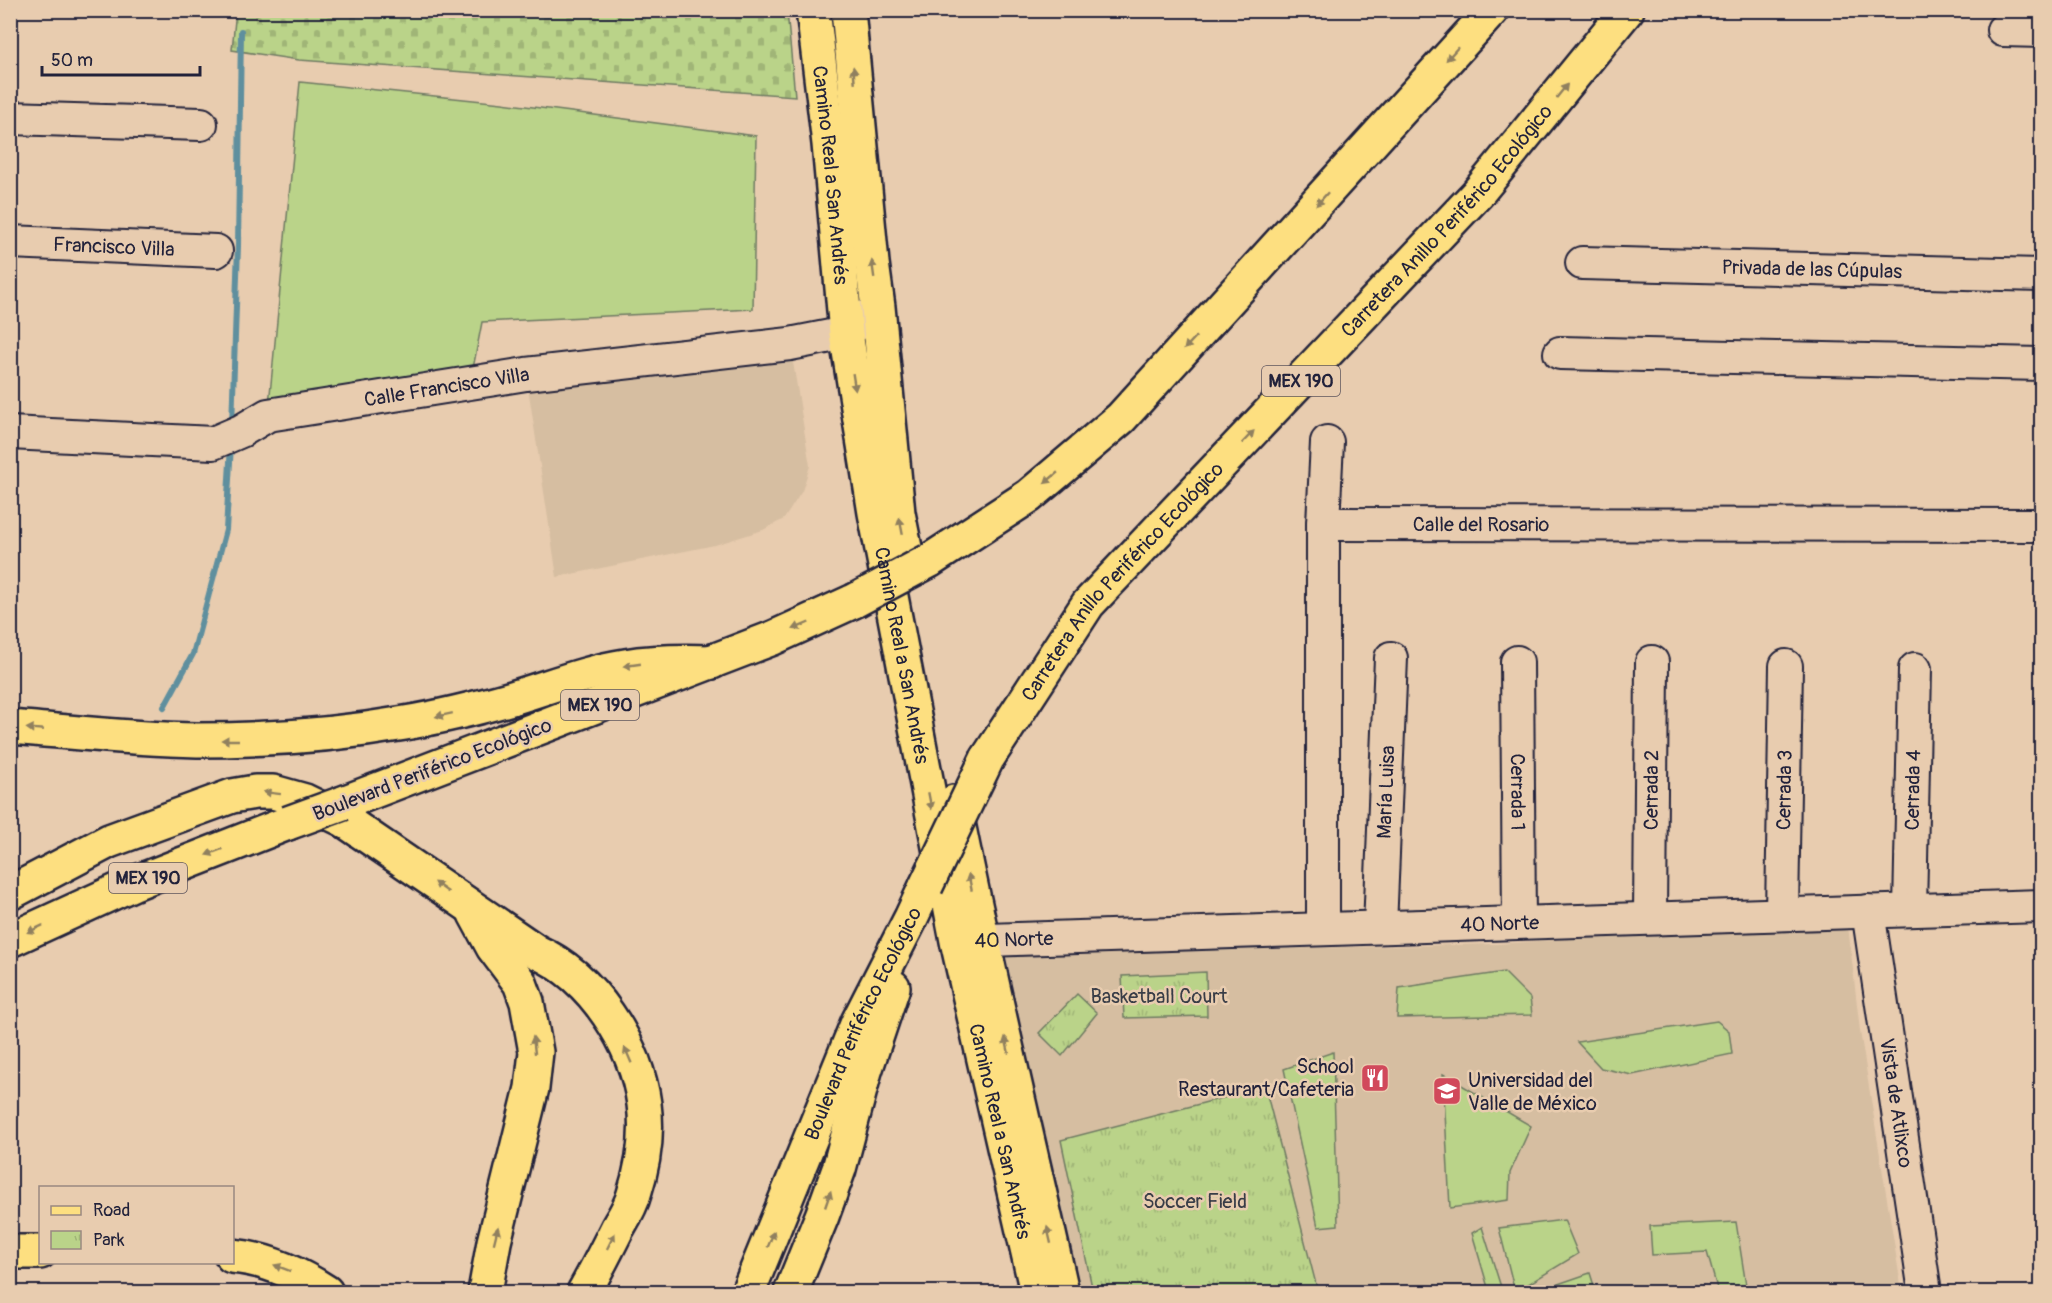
<svg xmlns="http://www.w3.org/2000/svg" width="2052" height="1303" font-family="Pangolin,sans-serif">
<style>
.built{fill:#d6bea1}
.cemetery{fill:url(#cemetery-stones);stroke:#6e7a62;stroke-width:1.5}
.park{fill:url(#park-tufts);stroke:#6e7a62;stroke-width:1.5}
.garden{fill:#bad389;stroke:#6e7a62;stroke-width:1.5}
.lines{fill:none;stroke-linecap:round;stroke-linejoin:round}
.stream{stroke:#5e8f9e;stroke-width:6}
.minor-casing{stroke:#22223b;stroke-width:36}
.major-casing{stroke:#22223b;stroke-width:38}
.highway-casing{stroke:#22223b;stroke-width:38}
.minor{stroke:#e8ccaf;stroke-width:32}
.major{stroke:#fddf80;stroke-width:33}
.highway{stroke:#fddf80;stroke-width:33}
.highway-bridge-casing{stroke:#22223b;stroke-width:38;stroke-linecap:butt}
.highway-bridge{stroke:#fddf80;stroke-width:33}
.oneway{fill:#90805e}
.labels{text-anchor:middle;stroke-width:5;stroke-linejoin:round;paint-order:stroke}
.shield{fill:#e8ccaf;stroke:#5d555e;stroke-width:1.5}
.shield-label{font-size:18px;font-weight:bold;fill:#22223b}
.street-label{font-size:20px;fill:#22223b;stroke:#e8ccaf}
.park-label{font-size:20px;fill:#393d47;stroke:#e8ccaf}
.poi-label{font-size:20px;fill:#22223b;stroke:#e8ccaf;text-anchor:end}
</style>
<defs>
<pattern id="cemetery-stones" width="16" height="16" patternUnits="userSpaceOnUse" patternTransform="scale(1.5)"><rect width="16" height="16" fill="#bad389"/><path d="M2 7V4a2 2 0 0 1 4 0v3zM10 15v-3a2 2 0 0 1 4 0v3z" fill="#a0b577"/></pattern>
<pattern id="park-tufts" width="24" height="20" patternUnits="userSpaceOnUse" patternTransform="scale(1.5)"><rect width="24" height="20" fill="#bad389"/><path d="M3 7l-1-3M5 7V3M7 7l1-3M15 17l-1-3M17 17v-4M19 17l1-3" fill="none" stroke="#a0b577"/></pattern>
</defs>
<rect width="100%" height="100%" fill="#e8ccaf"/>
<filter id="ink" filterUnits="userSpaceOnUse"><feTurbulence type="fractalNoise" baseFrequency=".0167" numOctaves="2"/><feDisplacementMap in="SourceGraphic" scale="12" xChannelSelector="R" yChannelSelector="G"/><feConvolveMatrix kernelMatrix="1 2 1 2 8 2 1 2 1" color-interpolation-filters="sRGB"/></filter>
<g filter="url(#ink)">
<path class="built" d="M790,344l20,122 -8,25 -18,28 -21,11 -48,15 -158,32 -31,-203z
M1848,926l12,105 42,261h-833l-72,-340 167,-1 332,-7 163,-11z"/>
<path class="cemetery" d="M236,10l551,1 8,85 -496,-36 -67,-10z"/>
<path class="park" d="M1206,972l1,44 -83,2 -2,-42z
M1077,994l20,19 -35,43 -23,-23z
M1265,1087l53,205h-225l-32,-152z"/>
<path class="garden" d="M300,82l202,21 254,33 -3,173 -271,13 -12,62 -202,31z
M1504,972l26,26 2,17 -135,3 2,-30z
M1717,1021l12,10 3,23 -100,21 -31,-7 -24,-26z
M1333,1052l5,173 -20,2 -34,-158z
M1443,1074l88,52 -21,47 -1,27 -59,8z
M1564,1220l14,34 -63,38 -16,-64z
M1736,1222l11,70h-29l-11,-40 -55,3 -2,-29z
M1482,1227l19,60 -12,4 -17,-58z
M1590,1273l6,19h-36l-2,-8z"/>
<g class="lines">
<path class="stream" d="M232,426l6,-180 3,-215
M164,707l29,-53 33,-124 5,-85"/>
<g class="minor-casing">
<g id="minor">
<path d="M2003,30l39,1"/>
<path d="M10,118l191,6"/>
<path id="s1" d="M10,242l206,9"/>
<path id="s2" d="M1582,263l460,12"/>
<path d="M1560,353l482,11"/>
<path id="s3" d="M10,433l203,10 28,-12 27,-16 258,-41 264,-30 56,-11 21,-17"/>
<path id="s4" d="M1323,524l719,1"/>
<path id="s5" d="M1517,662l2,260"/>
<path id="s6" d="M1910,910l5,-241"/>
<path id="s7" d="M1868,911l57,381"/>
<path id="s8" d="M1782,914l4,-248"/>
<path id="s9" d="M1650,918l2,-256"/>
<path id="s10" d="M1380,927l11,-269"/>
<path d="M1323,929v-405l4,-82"/>
<path id="s11" d="M957,941l1085,-35"/>
</g>
</g>
<g class="major-casing">
<g id="major">
<path id="s12" d="M813,10l16,134 17,189 29,180 82,428 80,351"/>
<path d="M848,10l24,253 6,44 20,206 7,35"/>
<path d="M954,802c32,165 72,327 108,490"/>
</g>
</g>
<g class="highway-casing">
<g id="highway">
<path d="M929,561l100,-65 92,-78 371,-408"/>
<path d="M10,727c62,5 125,12 187,13 70,0 139,-5 208,-17 36,-6 72,-15 107,-25 37,-11 74,-26 113,-32 29,-5 58,-5 87,-4"/>
<path id="s13" d="M987,759l101,-155 389,-410 150,-184"/>
<path d="M343,803l430,-165 81,-37"/>
<path d="M10,893l99,-52 123,-45 23,-4h18l32,9 39,19 193,132c55,24 99,92 107,152 4,29 -1,62 -10,90 -3,12 -10,23 -16,33 -11,22 -22,44 -34,65"/>
<path d="M475,914l18,33 27,36 7,19 9,50 -4,36 -38,154 -9,50"/>
<path d="M10,940l122,-56 156,-61"/>
<path d="M10,1252h30"/>
<path d="M232,1256c35,3 65,17 94,36"/>
<path id="s14" d="M748,1292l110,-270 53,-104 15,-32"/>
<path d="M791,1292l31,-76 17,-47 26,-98 28,-84"/>
</g>
</g>
<use href="#minor" class="minor"/>
<use href="#major" class="major"/>
<use href="#highway" class="highway"/>
<g class="highway-bridge-casing">
<path id="highway-bridge" d="M854,601l75,-40
M288,823l55,-20
M926,886l61,-127"/>
</g>
<use href="#highway-bridge" class="highway-bridge"/>
</g>
<defs><path id="oneway-solid" d="M-6-.8H1V-3.2L6.5 0L1 3.2V.8H-6Z" transform="scale(1.5)"/></defs>
<g class="oneway">
<use href="#oneway-solid" transform="translate(1452 54) rotate(132)"/>
<use href="#oneway-solid" transform="translate(854 75) rotate(-95)"/>
<use href="#oneway-solid" transform="translate(1562 91) rotate(-51)"/>
<use href="#oneway-solid" transform="translate(1322 199) rotate(132)"/>
<use href="#oneway-solid" transform="translate(873 269) rotate(-98)"/>
<use href="#oneway-solid" transform="translate(1190 343) rotate(133)"/>
<use href="#oneway-solid" transform="translate(854 382) rotate(81)"/>
<use href="#oneway-solid" transform="translate(1248 437) rotate(-46)"/>
<use href="#oneway-solid" transform="translate(1051 478) rotate(140)"/>
<use href="#oneway-solid" transform="translate(901 526) rotate(-101)"/>
<use href="#oneway-solid" transform="translate(801 626) rotate(157)"/>
<use href="#oneway-solid" transform="translate(632 665) rotate(172)"/>
<use href="#oneway-solid" transform="translate(444 715) rotate(168)"/>
<use href="#oneway-solid" transform="translate(35 729) rotate(-175)"/>
<use href="#oneway-solid" transform="translate(230 740) rotate(180)"/>
<use href="#oneway-solid" transform="translate(272 793) rotate(-173)"/>
<use href="#oneway-solid" transform="translate(930 801) rotate(79)"/>
<use href="#oneway-solid" transform="translate(214 852) rotate(159)"/>
<use href="#oneway-solid" transform="translate(970 882) rotate(-101)"/>
<use href="#oneway-solid" transform="translate(441 887) rotate(-145)"/>
<use href="#oneway-solid" transform="translate(35 929) rotate(155)"/>
<use href="#oneway-solid" transform="translate(534 1045) rotate(-97)"/>
<use href="#oneway-solid" transform="translate(1007 1045) rotate(-103)"/>
<use href="#oneway-solid" transform="translate(628 1055) rotate(-113)"/>
<use href="#oneway-solid" transform="translate(828 1199) rotate(-71)"/>
<use href="#oneway-solid" transform="translate(496 1235) rotate(-76)"/>
<use href="#oneway-solid" transform="translate(1049 1235) rotate(-103)"/>
<use href="#oneway-solid" transform="translate(771 1239) rotate(-68)"/>
<use href="#oneway-solid" transform="translate(611 1241) rotate(-63)"/>
<use href="#oneway-solid" transform="translate(282 1268) rotate(-159)"/>
</g>
</g>
<defs>
<g id="restaurant-square" transform="scale(1.5)"><rect x="-9" y="-9" width="18" height="18" rx="4" fill="#d1495b" stroke="#e8ccaf"/><path d="M-5-6h1v4h1v-4h1v4h1v-4h1v5L-1.5 .5V6h-2V.5L-5-1ZM5-6V6H3V1.5H1.5Q1.5-4 5-6Z" fill="#fff"/></g>
<g id="university-square" transform="scale(1.5)"><rect x="-9" y="-9" width="18" height="18" rx="4" fill="#d1495b" stroke="#e8ccaf"/><path d="M0-5L7-2L0 1L-7-2ZM-4 1L0 2.5L4 1V4Q0 6-4 4Z" fill="#fff"/></g>
</defs>
<g fill-rule="evenodd">
<use href="#restaurant-square" x="1375" y="1078"/>
<use href="#university-square" x="1447" y="1091"/>
</g>
<g class="labels">
<g class="shield">
<rect x="1262" y="366" width="78" height="30" rx="4.5"/>
<rect x="561" y="690" width="78" height="30" rx="4.5"/>
<rect x="109" y="863" width="78" height="30" rx="4.5"/>
</g>
<g class="shield-label">
<text x="1301" y="387">MEX 190</text>
<text x="600" y="711">MEX 190</text>
<text x="148" y="884">MEX 190</text>
</g>
<g class="street-label">
<text dy="7" stroke="none"><textPath href="#s12" startOffset="166">Camino Real a San Andrés</textPath></text>
<text dy="7" stroke="none"><textPath href="#s13" startOffset="710">Carretera Anillo Periférico Ecológico</textPath></text>
<text dy="7" stroke="none"><textPath href="#s1" startOffset="104">Francisco Villa</textPath></text>
<text dy="7" stroke="none"><textPath href="#s2" startOffset="230">Privada de las Cúpulas</textPath></text>
<text dy="7" stroke="none"><textPath href="#s3" startOffset="446">Calle Francisco Villa</textPath></text>
<text dy="7" stroke="none"><textPath href="#s4" startOffset="158">Calle del Rosario</textPath></text>
<text dy="7" stroke="none"><textPath href="#s13" startOffset="224">Carretera Anillo Periférico Ecológico</textPath></text>
<text dy="7" stroke="none"><textPath href="#s12" startOffset="652">Camino Real a San Andrés</textPath></text>
<text transform="translate(432 769) rotate(-21)" y="7">Boulevard Periférico Ecológico</text>
<text dy="7" stroke="none"><textPath href="#s6" startOffset="120">Cerrada 4</textPath></text>
<text dy="7" stroke="none"><textPath href="#s9" startOffset="128">Cerrada 2</textPath></text>
<text dy="7" stroke="none"><textPath href="#s8" startOffset="124">Cerrada 3</textPath></text>
<text dy="7" stroke="none"><textPath href="#s5" startOffset="130">Cerrada 1</textPath></text>
<text dy="7" stroke="none"><textPath href="#s10" startOffset="135">María Luisa</textPath></text>
<text dy="7" stroke="none"><textPath href="#s11" startOffset="543">40 Norte</textPath></text>
<text dy="7" stroke="none"><textPath href="#s11" startOffset="57">40 Norte</textPath></text>
<text dy="7" stroke="none"><textPath href="#s14" startOffset="292">Boulevard Periférico Ecológico</textPath></text>
<text dy="7" stroke="none"><textPath href="#s7" startOffset="194">Vista de Atlixco</textPath></text>
<text dy="7" stroke="none"><textPath href="#s12" startOffset="1138">Camino Real a San Andrés</textPath></text>
</g>
<g class="park-label">
<text x="1159" y="1003">Basketball Court</text>
<text x="1195" y="1208">Soccer Field</text>
</g>
<g class="poi-label">
<text x="1354" y="1073">School<tspan x="1354" dy="23">Restaurant/Cafeteria</tspan></text>
<text x="1468" y="1087" text-anchor="start">Universidad del<tspan x="1468" dy="23">Valle de México</tspan></text>
</g>
</g>
<rect width="2052" height="1303" fill="none" stroke="#e8ccaf" stroke-width="36"/>
<rect x="18" y="18" width="2016" height="1267" fill="none" stroke="#22223b" stroke-width="2" filter="url(#ink)"/>
<rect x="39" y="1186" width="195" height="78" fill="#e8ccaf" stroke="#998881" stroke-width="1.5"/>
<rect x="51" y="1206" width="30" height="9" fill="#fddf80" stroke="#998881" stroke-width="1.5"/>
<text x="93" y="1216" font-size="18" fill="#22223b">Road</text>
<rect x="51" y="1231" width="30" height="18" fill="url(#park-tufts)" stroke="#998881" stroke-width="1.5"/>
<text x="93" y="1246" font-size="18" fill="#22223b">Park</text>
<path d="M42 66v9h158v-9" fill="none" stroke="#22223b" stroke-width="3"/>
<text x="51" y="66" font-size="18" fill="#22223b" stroke="#e8ccaf" stroke-width="4.5" paint-order="stroke">50 m</text>
</svg>
